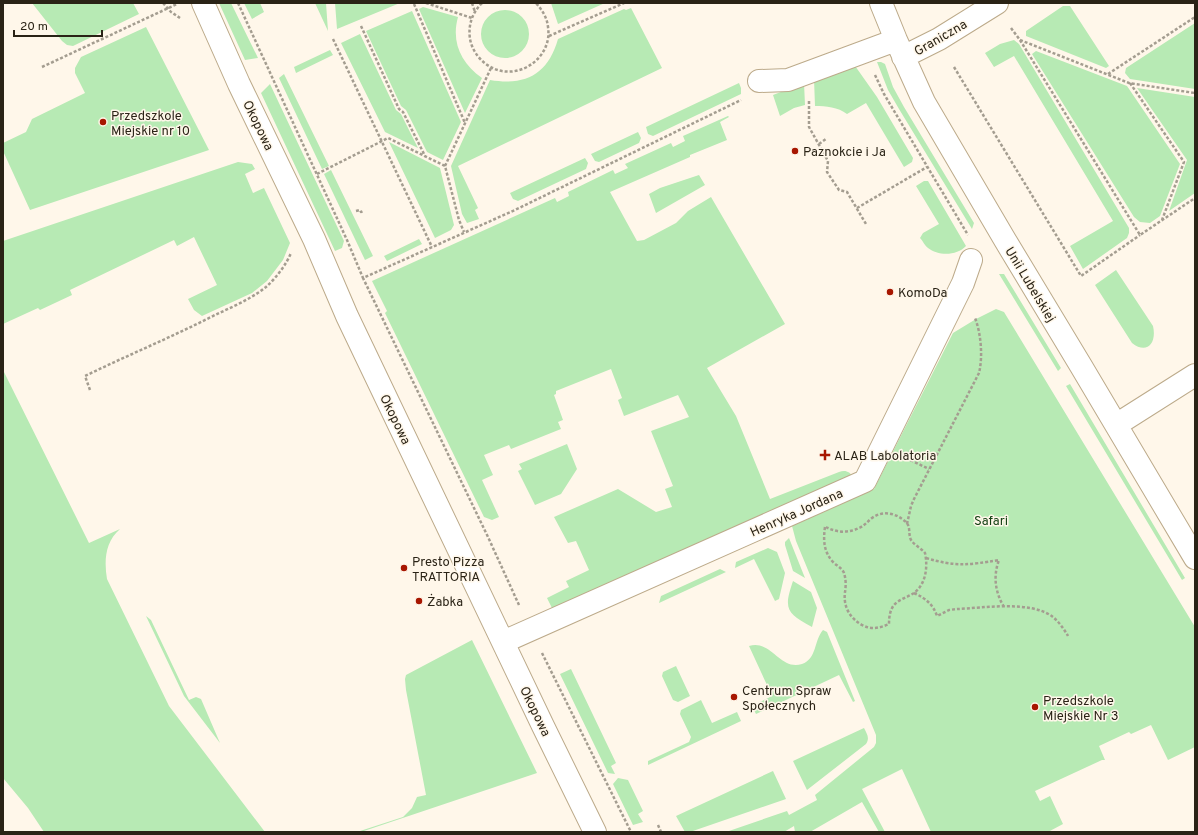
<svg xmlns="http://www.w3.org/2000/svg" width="1198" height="835" font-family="Overpass,sans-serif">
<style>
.green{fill:#b7eab4}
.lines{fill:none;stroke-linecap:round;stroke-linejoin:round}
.minor-casing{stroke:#bcaa8a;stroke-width:24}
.path{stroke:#a49d90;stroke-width:2.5;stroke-dasharray:3 2;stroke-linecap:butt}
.minor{stroke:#fff;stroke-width:22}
.poi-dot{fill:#a71600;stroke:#fff7ea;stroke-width:1.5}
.labels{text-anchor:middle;stroke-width:3;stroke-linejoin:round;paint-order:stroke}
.street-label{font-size:13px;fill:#2a2316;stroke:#fff7ea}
.poi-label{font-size:13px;fill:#2a2316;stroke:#fff7ea;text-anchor:start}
.park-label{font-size:13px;fill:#134113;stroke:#fff7ea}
</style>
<rect width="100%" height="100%" fill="#fff7ea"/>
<path class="green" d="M32,3h101l6,11 -66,32 -6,-1 -5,-4z
M219,3h12l27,55 -13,2z
M244,3h16l4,9 -12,7z
M315,3h11l2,28z
M335,3h65l-63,26z
M551,3h54l-47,21z
M1063,6h7l39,60 -3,2 -80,-32v-5z
M423,7l35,10c-7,25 3,46 24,61l-17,35 -46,-104z
M631,8l31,60 -204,98 20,42 -3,2 4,9 -12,4 -5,-9 -11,-48 39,-86c36,6 58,-6 68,-41l66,-30 2,1z
M481 34a24 24 0 1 1 48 0a24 24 0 1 1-48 0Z
M412,11l49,111 -18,38 -16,-8 -21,-42 -5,-4 -35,-75z
M1195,23v66l-65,-10 -5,-6 1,-5z
M146,27l63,123 -179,60 -27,-59v-8l23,-11 6,-13 53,-26 -10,-20v-5l6,-11z
M360,34l36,76 5,4 17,34 -33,-16 -44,-89z
M1014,40l5,4 110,184v5l-2,5 -44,31 -13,-23 43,-25 -99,-165 -20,11 -9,-14 15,-9z
M330,50l3,5 -37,18 -2,-6z
M1036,51l91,35 53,78 -20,52 -10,7 -10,-1 -6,-5 -102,-163z
M877,62h4l4,2 8,23 11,20 70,116 -2,6 -73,-120 -11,-19z
M853,63l24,34 36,61 -1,4 -8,5 -38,-64 -19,11c-9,-7 -21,-8 -32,-8l-1,-27z
M284,74l45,92 -7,3 -43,-91z
M739,83l2,5v6l-88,42 -5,-2 -2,-7z
M804,83l1,22 -11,3 -14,8 -7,-21z
M270,84l74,157 -2,7 -7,3 -74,-158z
M1137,88l58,9v96l-26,18 18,-51z
M728,116l1,1 -9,5 7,18 -37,15v2l-80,35 27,49 7,-1 32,-17 12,-12 23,-14 74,127 -78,44 29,48 34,83 69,-27c6,-2 11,-1 14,6l-301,130 -5,-10 22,-11 -3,-6 23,-11 -13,-29 -8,2 -14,-26 64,-28 38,23 16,-5 -7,-18 8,-3 -22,-55 38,-14 -11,-22 -54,21 -6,-16 4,-2 -11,-29 -55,22v3l-2,1 9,25 -5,2 3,7 -50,20 -2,-4 -25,10 9,20 -11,5 17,37 -7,3 -8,-3 -99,-204 2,-2 -15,-30 183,-83 2,4 12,-6 -1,-4 45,-22 2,4 13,-6 -3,-4 46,-21 2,4 12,-6 -2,-5z
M638,132l3,6 -2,5 -40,19 -4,-1 -4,-7z
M389,142l51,26 14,57 -3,5 -16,8z
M585,158l3,5 -2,6 -68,32 -5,-2 -3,-6z
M238,162l14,2 3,5 -10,5 8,19 11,-5 26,55 -7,17 -16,21 -15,12 -50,23 -8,-6 -6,-11 29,-14 -23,-48 -17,9 -3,-6 -104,50 2,5 -32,15 -2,-2 -35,16v-83z
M331,170l42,86 -8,4 -41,-86z
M699,175l6,10 -49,28 -7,-19 11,-6z
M924,181h4l38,65c-9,10 -28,10 -38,2 -3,-2 -5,-7 -8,-10l3,-5 16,-9 -23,-38z
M419,239l3,5 -35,17 -3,-5z
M1116,270l37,56c4,17 -6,29 -21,17l-37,-58z
M999,274h5l57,94 -3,3z
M996,309l8,3 191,315v120l-27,13 -17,-35 -20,9 -2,-2 -30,14 6,14h-3l-67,31 5,10 10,-5 13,28 -15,8h-117l-29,-63 -40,20 23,43h-6l-17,-30 -52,30h-15l-1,-6 -10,6h-58l61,-21 2,4 28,-15 -2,-5 59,-48 2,-4v-8l-80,-194 -4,-15 82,-37 79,-156 23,-14z
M3,370l86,173 31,-14c-15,13 -16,32 -13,50l62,127 96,126h-221l-16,-24 -25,-30z
M1070,384l115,194 -3,2 -116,-194z
M567,444l10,25 -16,25 -26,11 -17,-34 4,-2 -3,-5z
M789,538l16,40 -12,-7 -8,-26v-3z
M768,548l9,4 8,21 -6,26 -4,2 -21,-42 -19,9 1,-6z
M720,569l6,3 -67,31 2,-7z
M793,581l18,11 6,16 -5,19c-25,-14 -29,-17 -19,-46z
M146,616l5,4 38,80 7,-3 5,2 19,44 -36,-47z
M823,630l4,2 28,69 -2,1 -14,-27 -83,39 -4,-8 20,-10 -23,-50c22,-7 31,25 53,18 15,-5 12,-24 21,-34z
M472,640l65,133 -176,59h-4l46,-15 9,-9 5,-11 9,-2 -20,-105 -1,-11 1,-4z
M676,666l14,30 -12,6 -5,-2 -11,-24 1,-4z
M571,669l45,94 -5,3 4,8 -7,-1 -48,-99z
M701,700l11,23 25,-11 4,9 -93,44v-4l41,-19 2,-5 -11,-23 1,-4z
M864,728c3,6 6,10 2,16l-59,46 -14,-29z
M773,771l13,28 -96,33h-5l-9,-16z
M618,778l10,2 15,31 -5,3 5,8 -10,3 -20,-41z"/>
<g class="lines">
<g class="minor-casing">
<path id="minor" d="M203,3l36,81 75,155 33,77 196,410 52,106
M881,3l15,37 28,62 81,138 76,126 114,192
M903,57l36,-18 58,-36
M759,81l29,-1 108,-40
M1116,425l79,-50
M503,642l362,-161 98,-198 8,-23"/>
</g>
<path class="path" d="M163,3l8,9 9,6
M238,3l109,237 16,38
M426,3l46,15
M472,3l3,9
M482,3c-10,10 -14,22 -12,36 2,11 9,21 19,27 27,17 64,-7 59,-39 -1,-10 -6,-17 -12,-24
M414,4l51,119
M361,26l38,83 4,3 22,44
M1011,28l9,12 120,195 55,-37
M549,36l75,-33
M333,39l99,208
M1020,40l109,43 66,10
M42,67l135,-63
M954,67l127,209 59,-41
M1108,74l87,-57
M875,75l9,19 84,141
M1130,83l54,79 -22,58
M809,101v26l19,34 -1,11 12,18 8,2 19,32
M819,144l7,-5
M445,166l46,-98
M317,174l71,-36 57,28 14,54 5,12
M857,208l70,-41
M356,211l4,-1 1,2 2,-1
M910,293l1,-3
M90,390l-5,-14c43,-21 87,-39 130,-61 17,-8 36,-16 51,-28 10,-9 20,-22 25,-34
M906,458l23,11
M907,524l4,-18 3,-7 65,-126c4,-16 2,-40 -4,-55
M825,527c-2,14 -1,25 8,35 4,4 9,6 11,11 2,6 2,13 1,19 -2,15 5,26 17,33 9,5 18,3 27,-1 0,-7 1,-15 6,-20 5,-5 13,-7 19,-11 12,-9 14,-26 11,-40 -4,-5 -11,-8 -14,-13 -3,-6 0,-13 -5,-18 -10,-9 -23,-12 -34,-4 -5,4 -8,8 -13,10 -10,5 -22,5 -33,-1
M926,558c30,9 42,7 73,2 -6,16 -4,32 5,47
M914,593c11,5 19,11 23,23l12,-6 8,-1c27,-1 74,-9 96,8 6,5 11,12 15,19
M519,605l-31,-68 -125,-259 152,-68 226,-110
M542,653l89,179
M658,825l3,7"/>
<use href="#minor" class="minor"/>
</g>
<g class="poi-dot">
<circle cx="103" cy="122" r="4"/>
<circle cx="795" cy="151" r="4"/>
<circle cx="890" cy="292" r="4"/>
<path d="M823 449h4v4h4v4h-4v4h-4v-4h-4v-4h4z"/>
<circle cx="404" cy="568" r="4"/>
<circle cx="419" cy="601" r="4"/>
<circle cx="734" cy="697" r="4"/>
<circle cx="1035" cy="707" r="4"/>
</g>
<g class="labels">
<g class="street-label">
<text transform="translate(940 37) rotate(-30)" y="5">Graniczna</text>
<text transform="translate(259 125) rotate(64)" y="5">Okopowa</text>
<text transform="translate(1031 284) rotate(59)" y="5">Unii Lubelskiej</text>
<text transform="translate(396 419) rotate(64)" y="5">Okopowa</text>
<text transform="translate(796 512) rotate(-24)" y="5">Henryka Jordana</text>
<text transform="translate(536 711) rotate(64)" y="5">Okopowa</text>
</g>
<g class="poi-label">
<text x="111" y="120">Przedszkole<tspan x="111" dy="15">Miejskie nr 10</tspan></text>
<text x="803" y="156">Paznokcie i Ja</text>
<text x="898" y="297">KomoDa</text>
<text x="834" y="460">ALAB Labolatoria</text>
<text x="412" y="566">Presto Pizza<tspan x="412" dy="15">TRATTORIA</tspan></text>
<text x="427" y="606">Żabka</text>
<text x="742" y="695">Centrum Spraw<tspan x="742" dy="15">Społecznych</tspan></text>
<text x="1043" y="705">Przedszkole<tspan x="1043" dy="15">Miejskie Nr 3</tspan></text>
</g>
<g class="park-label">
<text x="991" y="525">Safari</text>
</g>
</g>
<rect width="1198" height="835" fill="none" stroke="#2a2316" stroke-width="8"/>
<path d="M14 30v6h88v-6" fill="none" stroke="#2a2316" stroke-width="2"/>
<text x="20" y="30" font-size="12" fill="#2a2316" stroke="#fff7ea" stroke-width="3" paint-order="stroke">20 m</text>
</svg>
